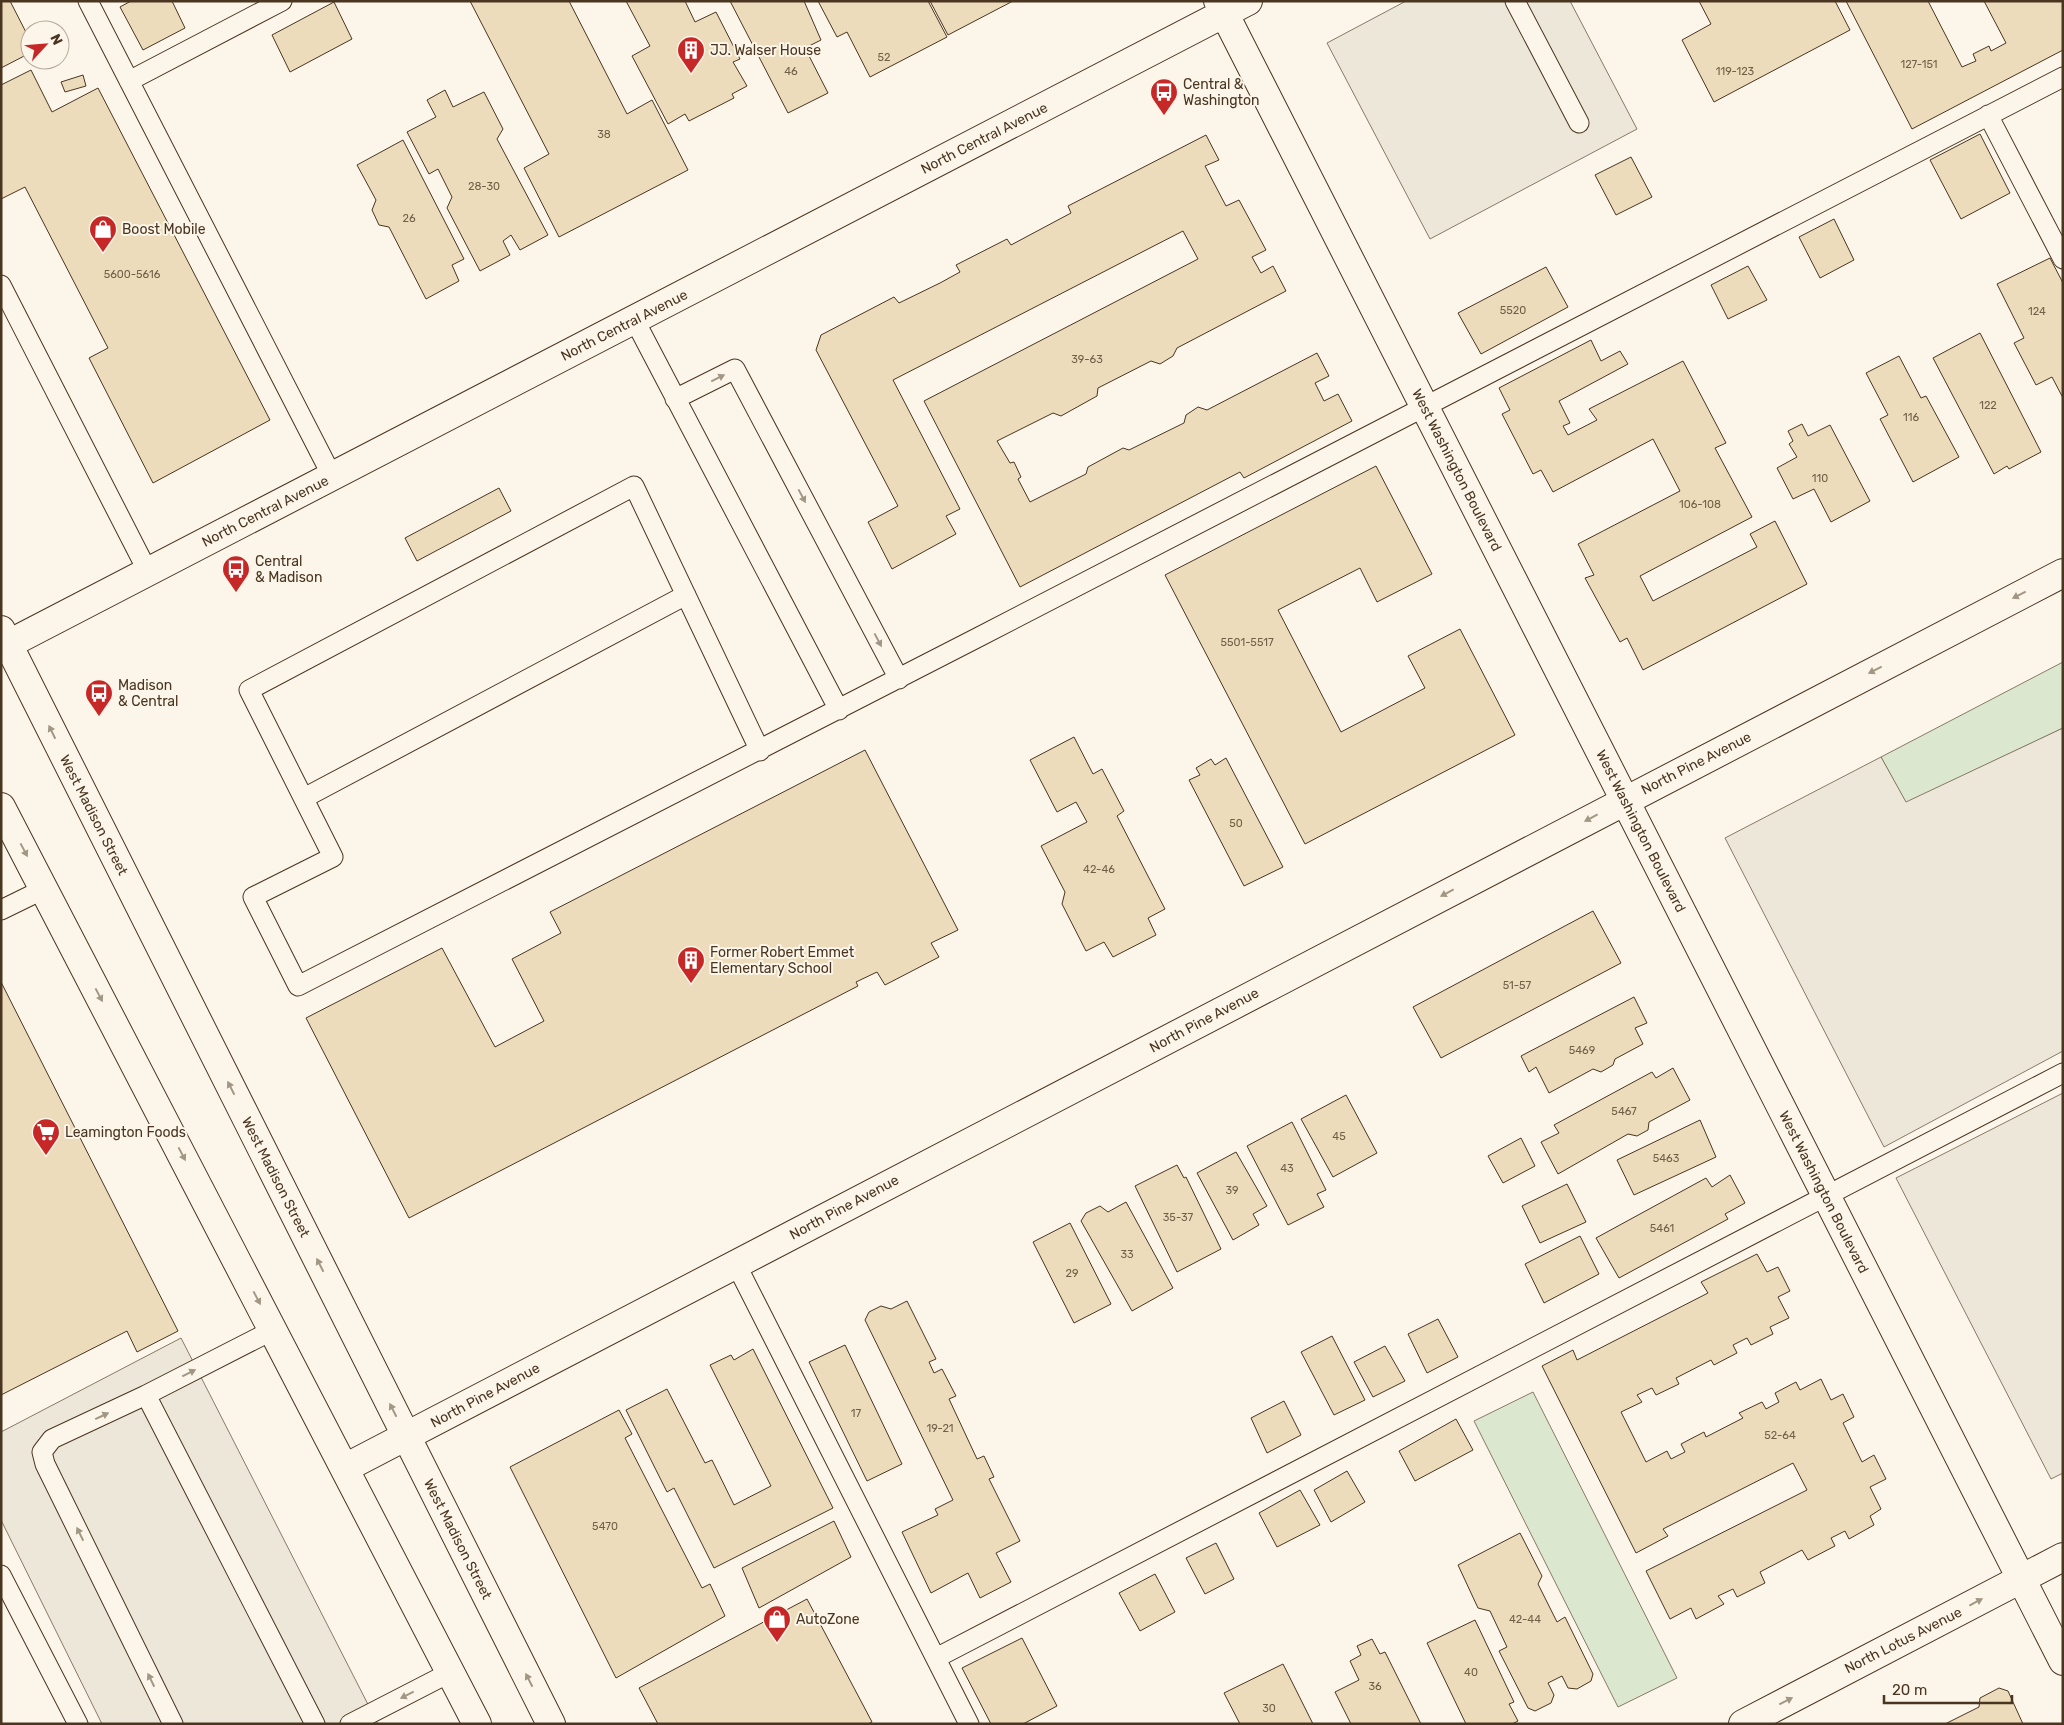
<svg xmlns="http://www.w3.org/2000/svg" width="2064" height="1725" font-family="Rubik,sans-serif">
<style>
.green{fill:#dce7d0;stroke:#887966}
.parking{fill:#ede7d9;stroke:#887966}
.building{fill:#ecdcbc;stroke:#4a3520}
.lines{fill:none;stroke-linecap:round;stroke-linejoin:round}
.service-casing{stroke:#4a3520;stroke-width:21}
.minor-casing{stroke:#4a3520;stroke-width:30}
.tertiary-casing{stroke:#4a3520;stroke-width:30}
.secondary-casing{stroke:#4a3520;stroke-width:30}
.service{stroke:#fbf6e9;stroke-width:19}
.minor{stroke:#fbf6e9;stroke-width:28}
.tertiary{stroke:#fbf6e9;stroke-width:28}
.secondary{stroke:#fbf6e9;stroke-width:28}
.oneway{fill:#a29684}
.labels{text-anchor:middle;stroke-width:4;stroke-linejoin:round;paint-order:stroke}
.number-label{font-size:11px;fill:#725f47}
.poi-label{font-size:14px;fill:#4a3520;stroke:#fbf6e9;text-anchor:start}
.street-label{font-size:14px;fill:#4a3520;stroke:#fbf6e9}
</style>
<rect width="100%" height="100%" fill="#fbf6e9"/>
<path class="green" d="M2063,662v66l-157,75 -25,-46z
M1533,1392l144,286 -59,29 -144,-286z"/>
<path class="parking" d="M1406,1h164l67,128 -207,110 -103,-196z
M2063,728v323l-179,96 -159,-309 156,-81 25,45z
M2063,1093v380l-12,6 -155,-301z
M181,1338l197,386h-276l-101,-204v-88z"/>
<path class="building" d="M1,1h9l20,39v13l-29,15z
M131,1h41l13,27 -42,22 -23,-43z
M470,1h99l58,113 25,-14 36,70 -129,67 -35,-69 25,-14z
M626,1h59l10,21 21,-10 24,47 -7,3 14,24 -15,8 2,4 -45,23 -4,-7 -17,10 -36,-68 18,-10z
M730,1h74l17,39 -16,8 23,45 -40,20z
M818,1h110l19,36 -77,40 -23,-45 -10,5z
M930,1h83l-65,34z
M1699,1h136l15,29 -136,72 -32,-62 29,-16z
M1846,1h82l34,66 14,-6 -3,-7 16,-8 2,5 15,-8 -22,-42h79v49l-151,79z
M334,2l18,37 -62,33 -18,-37z
M31,70l21,42 46,-24 172,332 -117,63 -64,-125 19,-10 -83,-161 -24,12v-114z
M83,75l3,11 -21,6 -4,-10z
M445,90l8,17 31,-15 19,37 -6,10 51,96 -28,15 -9,-15 -8,6 7,14 -30,16 -33,-63 5,-11 -14,-28 -9,5 -22,-42 29,-15 -9,-17z
M1980,134l30,59 -49,26 -31,-59z
M1206,135l13,25 -14,6 21,40 13,-6 27,50 -14,7 9,16 12,-7 13,25 -109,57 -4,8 -13,8 -9,-3 -53,27 -1,8 -36,20 -8,-3 -56,28 13,22 4,-1 7,15 -3,2 12,23 56,-28 2,-7 35,-19 6,2 55,-27 2,-8 12,-8 9,3 110,-57 12,23 -14,7 9,18 14,-7 14,27 -108,57 -4,-6 -220,115 -96,-186 274,-142 -15,-28 -290,149 67,129 -14,7 10,18 -64,35 -24,-47 30,-16 -82,-156 5,-15 73,-38 5,6 41,-20 20,-11 -4,-7 51,-26 4,6 60,-32 -3,-7z
M403,140l61,119 -12,6 7,16 -33,18 -37,-72 -10,-2 -7,-15 4,-10 -19,-35z
M1631,157l21,40 -36,18 -21,-40z
M1834,219l20,41 -34,18 -21,-41z
M2050,258l13,25v115l-11,-21 -16,8 -22,-42 10,-5 -27,-54z
M1748,266l19,34 -39,19 -17,-34z
M1546,267l22,40 -87,47 -23,-41z
M1980,333l61,119 -32,17 -2,-3 -13,8 -61,-116z
M1591,340l10,21 19,-10 8,13 -69,37 11,22 -7,3 5,9 29,-15 -8,-11 94,-48 43,82 -11,5 37,69 -112,59 13,25 104,-54 -7,-13 25,-13 32,63 -164,86 -16,-32 -7,4 -35,-64 9,-3 -16,-31 102,-53 -27,-52 -100,53 -12,-22 -8,4 -31,-60 8,-4 -11,-22z
M1899,356l22,42 5,-2 33,61 -46,25 -33,-63 8,-4 -22,-42z
M1802,424l6,12 22,-11 40,76 -39,21 -17,-33 -21,10 -16,-31 20,-11 -8,-13 4,-3 -5,-10z
M1376,466l56,108 -55,28 -17,-34 -82,42 63,122 84,-44 -17,-32 52,-27 55,106 -210,109 -140,-269z
M499,488l12,23 -94,50 -12,-23z
M1074,737l19,37 9,-5 22,42 -7,5 48,93 -17,9 8,17 -43,22 -9,-15 -18,9 -24,-47 3,-12 -24,-46 46,-24 -11,-20 -19,10 -27,-52z
M865,750l93,180 -27,13 8,14 -54,28 -8,-13 -21,10 2,4 -449,232 -103,-200 136,-70 53,99 49,-26 -32,-62 49,-26 -11,-21z
M1226,758l57,109 -39,19 -55,-106 11,-5 -4,-7 15,-9 4,6z
M1593,911l28,52 -180,95 -28,-51z
M1,982l177,349 -41,21 -10,-21 -126,64z
M1634,997l13,26 -12,5 8,16 -28,15 -2,6 -12,7 -8,-3 -44,24 -13,-26 -7,5 -8,-16z
M1673,1068l17,32 -41,22 -1,8 -11,6 -9,-2 -70,40 -17,-32 18,-9 -5,-8 98,-53 4,6z
M1346,1095l31,58 -44,24 -32,-58z
M1700,1120l16,37 -82,38 -17,-35z
M1292,1122l34,68 -9,4 7,13 -36,18 -41,-79z
M1521,1138l14,28 -32,17 -15,-27z
M1236,1152l31,54 -14,8 6,11 -26,15 -36,-67z
M1177,1165l7,13 2,-1 35,72 -44,23 -42,-86z
M1730,1175l15,28 -20,11 3,5 -109,59 -23,-40 110,-60 6,9z
M1567,1184l19,38 -46,21 -18,-37z
M1126,1202l47,86 -41,23 -51,-90 5,-8 14,-7 8,6z
M1070,1223l41,81 -37,19 -41,-81z
M1580,1236l19,38 -55,29 -19,-39z
M1757,1254l10,18 11,-5 12,24 -12,6 11,21 -19,9 3,7 -22,11 -4,-7 -14,7 4,8 -23,12 -3,-5 -35,18 3,6 -23,11 -4,-7 -15,7 5,7 -21,10 25,50 21,-11 4,8 14,-7 -4,-8 23,-12 2,5 37,-19 -4,-5 23,-11 4,7 13,-7 -4,-9 21,-11 4,8 21,-11 10,21 12,-6 11,23 -11,6 19,39 12,-7 12,24 -16,8 11,22 -11,7 4,9 -25,14 -4,-8 -14,7 4,8 -27,14 -6,-10 -42,22 5,11 -28,14 -4,-8 -15,7 6,8 -28,15 -5,-11 -21,11 -24,-48 161,-81 -14,-27 -130,66 5,7 -32,17 -94,-187 31,-16 4,10 131,-67 -7,-11z
M907,1301l29,58 -7,3 5,11 8,-4 14,27 -7,3 28,60 7,-3 10,21 -5,2 31,62 -24,12 15,29 -31,16 -12,-25 -37,20 -29,-61 36,-17 -3,-6 18,-9 -88,-180 4,-8 12,-6 10,3z
M1438,1319l20,38 -31,16 -19,-39z
M1332,1336l33,64 -31,15 -33,-63z
M845,1345l57,119 -35,17 -58,-119z
M1385,1346l20,35 -32,16 -19,-35z
M753,1349l80,159 -119,60 -40,-80 -7,4 -41,-82 41,-21 38,74 7,-3 22,45 37,-19 -61,-121 21,-10 3,5z
M1284,1401l17,34 -34,18 -16,-35z
M619,1410l13,24 -7,4 77,150 8,-4 15,32 -109,62 -106,-211z
M1456,1419l17,31 -58,31 -16,-30z
M1347,1471l18,31 -34,20 -17,-32z
M1300,1490l20,35 -43,22 -18,-34z
M834,1521l17,36 -92,51 -17,-40z
M1520,1533l22,43 -4,8 19,38 8,-5 28,57 -2,7 -14,8 -9,-1 -6,-12 -14,7 6,12 -3,8 -16,8 -7,-3 -29,-57 8,-4 -17,-36 -12,-3 -20,-43z
M1216,1543l18,36 -29,15 -19,-36z
M1155,1574l20,38 -35,19 -21,-38z
M807,1599l65,123 -4,2h-210l-19,-36z
M1475,1620l39,82 -5,2 9,17 -6,3h-46l-39,-81z
M1022,1638l35,68 -34,18h-32l-29,-56z
M1372,1639l8,15 5,-2 36,72h-70l-16,-32 24,-12 -9,-19 11,-6 -4,-9z
M1283,1664l30,60h-73l-16,-31z
M1999,1688l9,3 15,33h-78l34,-17 1,-9z"/>
<g class="lines">
<g class="service-casing">
<path id="service" d="M88,1l244,475
M1515,1l64,122
M129,81l153,-80
M1988,115l75,144
M1,285l147,287
M634,319l205,391
M675,399l60,-30 164,310
M760,751l-126,-265 -385,204 84,167 -80,40 45,89c590,-300 1176,-606 1765,-909
M304,798l382,-203
M1,910l43,-21
M736,1264l233,460
M146,1395l169,329
M1,1575l77,149
M936,1658l1127,-585
M173,1724l-128,-260 -3,-12 10,-13 94,-44 127,-65
M350,1724l101,-52"/>
</g>
<g class="minor-casing">
<path id="minor" d="M345,1468l1718,-895
M1743,1724l320,-167"/>
</g>
<g class="tertiary-casing">
<path id="tertiary" d="M1218,1l845,1660
M1,648l1247,-647"/>
</g>
<g class="secondary-casing">
<path id="secondary" d="M1,630l550,1094
M1,807l476,917"/>
</g>
<use href="#service" class="service"/>
<use href="#minor" class="minor"/>
<use href="#tertiary" class="tertiary"/>
<use href="#secondary" class="secondary"/>
</g>
<defs><path id="oneway-solid" d="M-6-.8H1V-3.2L6.5 0L1 3.2V.8H-6Z" transform="scale(1.25)"/></defs>
<g class="oneway">
<use href="#oneway-solid" transform="translate(718 378) rotate(-26)"/>
<use href="#oneway-solid" transform="translate(802 496) rotate(62)"/>
<use href="#oneway-solid" transform="translate(2019 595) rotate(153)"/>
<use href="#oneway-solid" transform="translate(878 640) rotate(62)"/>
<use href="#oneway-solid" transform="translate(1875 670) rotate(153)"/>
<use href="#oneway-solid" transform="translate(52 732) rotate(-116)"/>
<use href="#oneway-solid" transform="translate(1591 818) rotate(152)"/>
<use href="#oneway-solid" transform="translate(24 850) rotate(62)"/>
<use href="#oneway-solid" transform="translate(1447 893) rotate(152)"/>
<use href="#oneway-solid" transform="translate(99 995) rotate(62)"/>
<use href="#oneway-solid" transform="translate(231 1088) rotate(-117)"/>
<use href="#oneway-solid" transform="translate(182 1154) rotate(62)"/>
<use href="#oneway-solid" transform="translate(320 1265) rotate(-117)"/>
<use href="#oneway-solid" transform="translate(257 1298) rotate(62)"/>
<use href="#oneway-solid" transform="translate(189 1373) rotate(-27)"/>
<use href="#oneway-solid" transform="translate(393 1410) rotate(-117)"/>
<use href="#oneway-solid" transform="translate(102 1416) rotate(-25)"/>
<use href="#oneway-solid" transform="translate(80 1534) rotate(-116)"/>
<use href="#oneway-solid" transform="translate(1976 1602) rotate(-28)"/>
<use href="#oneway-solid" transform="translate(151 1680) rotate(-116)"/>
<use href="#oneway-solid" transform="translate(529 1680) rotate(-117)"/>
<use href="#oneway-solid" transform="translate(407 1695) rotate(153)"/>
<use href="#oneway-solid" transform="translate(1786 1701) rotate(-27)"/>
</g>
<defs>
<g id="building-pin" transform="scale(1.4375)"><path d="M0 17L-7.5 6A9.5 9.5 0 1 1 7.5 6Z" fill="#c62828" stroke="#fbf6e9"/><path d="M-4-6H4V6H1V3H-1V6H-4ZM-2.5-4.3h1.7v1.8h-1.7ZM.8-4.3h1.7v1.8H.8ZM-2.5-1h1.7V.8h-1.7ZM.8-1h1.7V.8H.8Z" fill="#fff"/></g>
<g id="bus-pin" transform="scale(1.4375)"><path d="M0 17L-7.5 6A9.5 9.5 0 1 1 7.5 6Z" fill="#c62828" stroke="#fbf6e9"/><path d="M-5-6H5V4H4V6H2V4H-2V6H-4V4H-5ZM-3.5-4V0h7V-4ZM-3.5 1.2v1.5H-2V1.2ZM2 1.2v1.5H3.5V1.2Z" fill="#fff"/></g>
<g id="shop-pin" transform="scale(1.4375)"><path d="M0 17L-7.5 6A9.5 9.5 0 1 1 7.5 6Z" fill="#c62828" stroke="#fbf6e9"/><path d="M-5-2.5h2.3a2.7 3.5 0 0 1 5.4 0H5L5.5 6h-11ZM-1.5-2.5h3a1.5 2.3 0 0 0-3 0Z" fill="#fff"/></g>
<g id="supermarket-pin" transform="scale(1.4375)"><path d="M0 17L-7.5 6A9.5 9.5 0 1 1 7.5 6Z" fill="#c62828" stroke="#fbf6e9"/><path d="M-6-5.5h2.5l.6 2H6L4.5 2H-2.5L-4.4-4H-6ZM-1.5 3.2a1.3 1.3 0 1 0 .1 0ZM3 3.2a1.3 1.3 0 1 0 .1 0Z" fill="#fff"/></g>
</defs>
<g fill-rule="evenodd">
<use href="#building-pin" x="691" y="50"/>
<use href="#bus-pin" x="1164" y="92"/>
<use href="#shop-pin" x="103" y="229"/>
<use href="#bus-pin" x="236" y="569"/>
<use href="#bus-pin" x="99" y="693"/>
<use href="#building-pin" x="691" y="960"/>
<use href="#supermarket-pin" x="46" y="1132"/>
<use href="#shop-pin" x="777" y="1619"/>
</g>
<g class="labels">
<g class="number-label">
<text x="884" y="61">52</text>
<text x="1919" y="68">127-151</text>
<text x="791" y="75">46</text>
<text x="1735" y="75">119-123</text>
<text x="604" y="138">38</text>
<text x="484" y="190">28-30</text>
<text x="409" y="222">26</text>
<text x="132" y="278">5600-5616</text>
<text x="1513" y="314">5520</text>
<text x="2037" y="315">124</text>
<text x="1087" y="363">39-63</text>
<text x="1988" y="409">122</text>
<text x="1911" y="421">116</text>
<text x="1820" y="482">110</text>
<text x="1700" y="508">106-108</text>
<text x="1247" y="646">5501-5517</text>
<text x="1236" y="827">50</text>
<text x="1099" y="873">42-46</text>
<text x="1517" y="989">51-57</text>
<text x="1582" y="1054">5469</text>
<text x="1624" y="1115">5467</text>
<text x="1339" y="1140">45</text>
<text x="1666" y="1162">5463</text>
<text x="1287" y="1172">43</text>
<text x="1232" y="1194">39</text>
<text x="1178" y="1221">35-37</text>
<text x="1662" y="1232">5461</text>
<text x="1127" y="1258">33</text>
<text x="1072" y="1277">29</text>
<text x="856" y="1417">17</text>
<text x="940" y="1432">19-21</text>
<text x="1780" y="1439">52-64</text>
<text x="605" y="1530">5470</text>
<text x="1525" y="1623">42-44</text>
<text x="1471" y="1676">40</text>
<text x="1375" y="1690">36</text>
<text x="1269" y="1712">30</text>
</g>
<g class="poi-label">
<text x="710" y="55">JJ. Walser House</text>
<text x="1183" y="89">Central &amp;<tspan x="1183" dy="16">Washington</tspan></text>
<text x="122" y="234">Boost Mobile</text>
<text x="255" y="566">Central<tspan x="255" dy="16">&amp; Madison</tspan></text>
<text x="118" y="690">Madison<tspan x="118" dy="16">&amp; Central</tspan></text>
<text x="710" y="957">Former Robert Emmet<tspan x="710" dy="16">Elementary School</tspan></text>
<text x="65" y="1137">Leamington Foods</text>
<text x="796" y="1624">AutoZone</text>
</g>
<g class="street-label">
<text transform="translate(984 138) rotate(-27)" y="5">North Central Avenue</text>
<text transform="translate(624 325) rotate(-27)" y="5">North Central Avenue</text>
<text transform="translate(1457 470) rotate(63)" y="5">West Washington Boulevard</text>
<text transform="translate(265 511) rotate(-27)" y="5">North Central Avenue</text>
<text transform="translate(1696 763) rotate(-27)" y="5">North Pine Avenue</text>
<text transform="translate(94 815) rotate(63)" y="5">West Madison Street</text>
<text transform="translate(1641 831) rotate(63)" y="5">West Washington Boulevard</text>
<text transform="translate(1204 1020) rotate(-28)" y="5">North Pine Avenue</text>
<text transform="translate(276 1177) rotate(63)" y="5">West Madison Street</text>
<text transform="translate(1824 1192) rotate(63)" y="5">West Washington Boulevard</text>
<text transform="translate(844 1207) rotate(-28)" y="5">North Pine Avenue</text>
<text transform="translate(485 1395) rotate(-28)" y="5">North Pine Avenue</text>
<text transform="translate(458 1539) rotate(63)" y="5">West Madison Street</text>
<text transform="translate(1903 1640) rotate(-27)" y="5">North Lotus Avenue</text>
</g>
</g>
<rect width="2064" height="1725" fill="none" stroke="#4a3520" stroke-width="5"/>
<g transform="translate(45 45) rotate(64)"><circle r="24" fill="#fbf6e9" stroke="#b4a999"/>
<path d="M0-4L9 19L0 12L-9 19Z" fill="#c62828"/>
<text y="-8" font-size="14" font-weight="bold" text-anchor="middle" fill="#4a3520">N</text>
</g>
<path d="M1884 1695v8h128v-8" fill="none" stroke="#4a3520" stroke-width="2.5"/>
<text x="1892" y="1695" font-size="15" fill="#4a3520" stroke="#fbf6e9" stroke-width="4" paint-order="stroke">20 m</text>
</svg>
